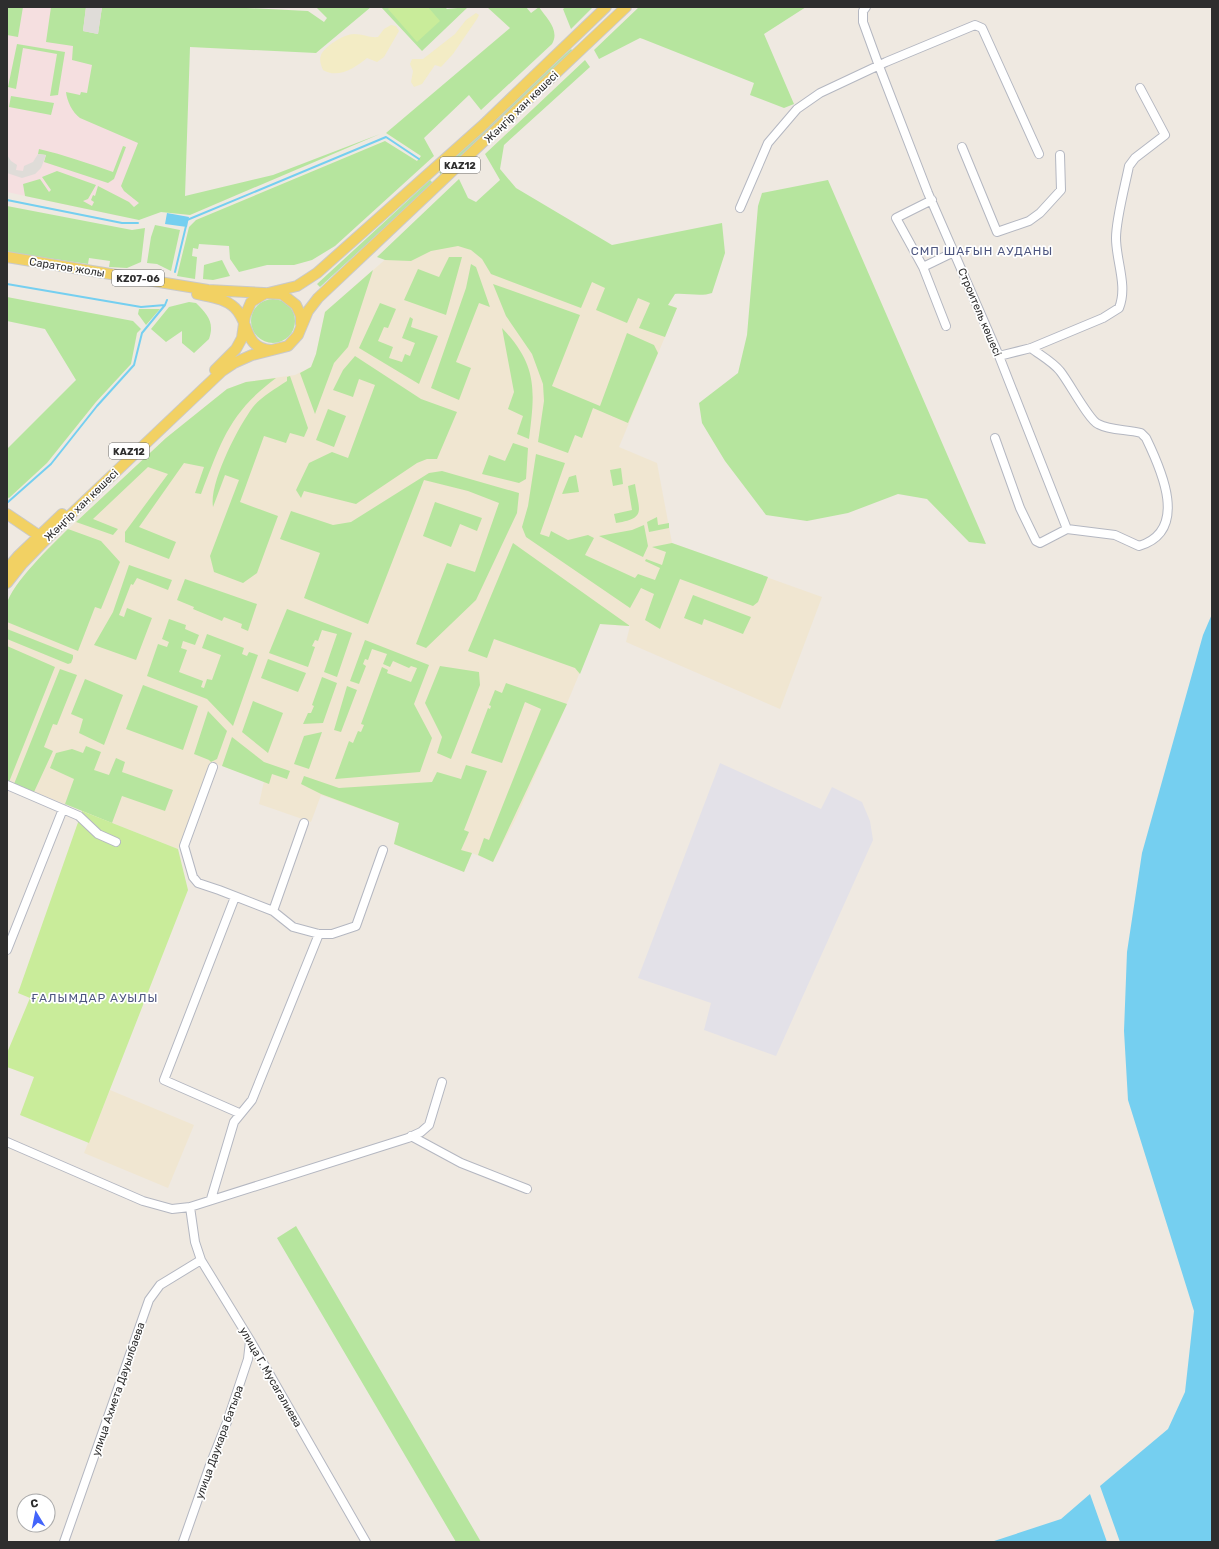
<svg xmlns="http://www.w3.org/2000/svg" width="1219" height="1549" font-family="Rubik,sans-serif">
<style>
.industrial{fill:#e3e1e8}
.education{fill:#f0e6d1}
.medical{fill:#f5dfe0}
.green{fill:#b6e59e}
.sand{fill:#f3ecc5}
.pitch{fill:#c9ec9a}
.plaza{fill:#dfdcd8}
.water{fill:#75cff0}
.lines{fill:none;stroke-linecap:round;stroke-linejoin:round}
.stream{stroke:#75cff0;stroke-width:2}
.minor-casing{stroke:#b4b7c1;stroke-width:10}
.major-casing{stroke:#c9c9c9;stroke-width:12}
.minor{stroke:#fff;stroke-width:8}
.major{stroke:#f2d163;stroke-width:10}
.labels{text-anchor:middle;stroke-width:3.5;stroke-linejoin:round;paint-order:stroke}
.shield{fill:#fff;stroke:#6d6d6d;stroke-width:1}
.shield-label{font-size:10px;font-weight:bold;fill:#2e2e2e}
.street-label{font-size:11px;fill:#2e2e2e;stroke:#fff}
.neighbourhood-label{font-size:12px;letter-spacing:1px;fill:#4d5680;stroke:#fff}
</style>
<rect width="100%" height="100%" fill="#efe9e1"/>
<path class="industrial" d="M720,763l101,46 11,-22 30,15 8,19 3,19 -97,216 -72,-26 7,-27 -73,-25z"/>
<path class="education" d="M488,240l189,68 -58,139 38,16 15,80 150,54 -42,112 -154,-67 4,-16 -30,-2 -37,89 -48,107 -22,42 -21,-9 -8,19 -70,-28 5,-21 -78,-28 -10,27 -52,-18 5,-23 -53,-19 -33,87 -171,-68v-178l7,-14 32,-39 120,-112 61,-49 19,-7 49,-7 16,-8 5,-13 9,-42 70,-61z
M110,1090l84,35 -26,63 -84,-35z"/>
<path class="medical" d="M7,7h148l-16,196 -20,13 -112,-24z"/>
<path class="green" d="M7,7h16l-5,30 -11,-2z
M51,7h35l-3,24 15,3 4,-27h125l81,4 16,11 3,-4 -11,-11h55l-55,46 -126,-6 -5,149 88,-21 107,-41 -190,81 -29,-3 -22,8 -114,-24 -2,-12 17,-5 9,13 2,-2 -9,-13 15,-6 39,14 -8,14 -5,2 9,5 2,-4 -3,-2 2,-5 2,1 3,-10 31,16 5,5 5,-4 -15,-12 -3,-5 17,-43 -58,-25c-8,-6 -13,-17 -14,-26l14,3 1,-3 6,1 5,-28 -20,-5 1,-14 -27,-4z
M381,7h64l2,2 21,-2 -46,44z
M487,7h39l5,6 8,-6c8,12 21,23 13,37l-71,66 -12,-15 -45,43 10,18 -99,90 -23,14 -18,5h-27l-28,7 -9,-13 -1,-13 -30,-2 -1,5 -5,-1 -1,8 5,1 -2,22 -18,-3 12,-49 7,-7 189,-79 32,20 4,-5 -35,-23 124,-105z
M566,7h27l-22,22 -8,-20z
M639,7h167l-42,27 30,70 -10,4 -34,-13 4,-12 -111,-44 -3,-1 -41,21 -5,-9z
M17,44l48,8 -7,43 -8,1 7,-42 -34,-6 -7,41 -8,-2z
M571,49l2,2 -132,124 -2,-3z
M585,60l5,7 -86,78 -4,24 16,19 96,57 110,-22 3,30 -13,40c-11,4 -25,0 -37,1l-7,11 9,3 -12,29 -26,-9 11,-25 -12,-5 -11,25 -31,-13 9,-22 -13,-6 -11,26 -90,-34 -9,-15 -11,-9 -13,-4 -27,5 -20,10 -26,-1 -8,-3 82,-78 9,19 8,4 24,-22 -15,-26z
M11,96l43,7 -3,12 -42,-8z
M123,146l3,1 -12,32 -6,4 -64,-21 2,-7 -8,-1 1,-5c25,6 49,14 74,23z
M430,180l3,3 -113,104 -3,-3z
M828,180l158,364 -17,-2 -42,-43 -29,-5 -50,19 -41,8 -41,-6 -41,-54 -23,-38 -3,-20 39,-30 9,-38 11,-129 4,-13z
M7,206l125,24 13,-2 -4,34 -14,6 -18,-1 1,-6 -21,-3 -1,6 -81,-12z
M155,225l25,5 -9,41 -14,-7 -10,-1 4,-26z
M449,257h13l-16,58 -42,-15 14,-31 21,8z
M222,260l8,16 -17,4 -10,-1 1,-14z
M471,264l5,3 14,40 -11,-4 -23,59 15,6 -12,32 -28,-12 35,-100z
M373,270l-25,77 -14,16 -19,51 -15,-41 11,-6 5,-13 9,-42z
M493,284l87,31 -28,71 48,20 27,-73 27,12 4,8 -30,70 -35,-15 -11,30 -7,-3 -7,18 -30,-11 6,-41 -1,-17 -11,-30 -26,-38z
M7,297l126,24 8,8 -4,4 -6,31 -35,38 -49,61 -38,35 -2,-1v-48l69,-69 -31,-51 -38,-8z
M251 321a22 22 0 1 1 44 0a22 22 0 1 1-44 0Z
M189,302l7,1c11,11 19,19 13,36l-15,14 -12,-10v-12l-16,11 -15,-13 18,-22z
M380,303l16,6 -8,19 -4,-1 -6,14 15,6 -4,11 13,4 3,-8 5,2 5,-13 -13,-5 8,-21 3,2 -2,8 27,9 -19,48 -60,-36z
M139,309h21l-14,16 -8,-11z
M502,328c36,38 33,62 27,111l-12,-5 6,-18 -15,-7 6,-17z
M355,356l66,43 36,13 -20,47h-10l-10,4 -61,41 -52,-13 -3,7 -5,-8 13,-27 23,-11 16,6 27,-73 -16,-6 -6,18 -20,-7 10,-20z
M290,376l18,52 -4,9 -14,-4 -4,10 -22,-7 -24,66 38,14 -21,57 -14,10 -29,-11 -4,-16 29,-76 -14,-5 -12,32c-4,-24 25,-80 40,-100 9,-11 22,-18 34,-26v-4z
M276,378c-47,35 -55,64 -75,116l-6,-1 9,-26 -20,-4 -45,64 37,15 -7,17 -44,-17v-10l43,-58 -20,-7 -55,52 25,10 -5,6 -37,-13 90,-84 61,-49 19,-7z
M328,409l18,7 -12,31 -18,-7z
M513,443l15,5 -2,31 -7,4 -37,-9 7,-19 16,6z
M536,454l29,9 -25,71 9,3 2,-6 17,9 20,-5 6,3 -9,17 50,23 3,-4 17,6 5,-12 -15,-7 1,-2 16,6 4,-13 -14,-5 20,-4 96,34 -10,25 -5,4 -73,-27 -20,50 -15,-9 9,-26 -13,-6 -11,20 -104,-71 -4,-10 6,-21z
M621,468l2,16 -10,2 -3,-16z
M442,471l77,22 -2,20 -41,87 -50,48 -10,-4 31,-81 28,9 24,-69 -31,-12 -44,-11 -56,144 -64,-26 16,-45 -40,-14 11,-28 42,14 18,-3 78,-49z
M576,475l3,17 -17,2 7,-17z
M635,484c4,27 12,34 -19,39l-2,-9 18,-4 -4,-24z
M435,502l47,16 -5,13 -17,-7 -9,23 -28,-11z
M657,517l1,8 11,-2v5l-20,4 -2,-10z
M644,525l4,21 -5,11 -44,-21 33,-6z
M68,529l33,12 19,21 -19,47 -6,-2 -17,44 -71,-29c0,-5 -1,-12 0,-18 4,-20 46,-60 61,-75z
M513,543l117,83 -30,-2 -20,50 -5,-6 -81,-29 -7,19 -19,-7z
M129,565l43,15 -4,10 -31,-12 -4,7 -2,-1 -12,31 5,2 3,-9 25,10 -16,42 -42,-15 19,-33z
M185,579l72,25 -9,27 -7,-3 1,-4 -18,-7 -2,4 -29,-12 1,-2 -17,-7z
M693,595l58,22 -8,17 -39,-15 -2,6 -18,-7z
M287,609l65,24 -15,44 -13,-5 13,-38 -15,-4 -4,11 -3,-1 -3,6 3,1 -7,20 -39,-14z
M169,619l17,6 -1,4 14,6 -4,10 -12,-4 -2,7 6,2 -8,22 24,9 -2,6 3,1 3,-9 5,1 9,-25 -19,-7 5,-14 37,14 -2,6 5,2 2,-4 9,3 -25,71 -26,-27 -60,-23 11,-32 9,3 2,-5 -7,-3z
M7,629l66,26v3l-2,5 -3,1 -61,-25z
M365,640l64,25 -15,39 18,34 -12,34 -85,7 14,-38 4,2 5,-12 3,1 3,-7 -3,-1 21,-57 6,3 -1,3 24,9 6,-14 -6,-2 -2,2 -16,-7 -3,6 -7,-3 4,-10 -15,-5 -4,11 -3,-1 -2,5 3,2 -7,18 -9,-3z
M7,646l48,21 -46,115 -2,-1z
M268,659l38,14 -8,19 -37,-14z
M440,666l39,6 1,13 -29,74 -14,-6 5,-16 -17,-34z
M60,669l17,6 -20,50 -4,-1 -9,23 9,4 -19,41 -20,-8z
M322,677l15,6 -14,40 -20,1 5,-11h3l3,-7 -2,-1z
M85,679l38,16 -19,50 -25,-12 4,-14 -12,-5z
M506,683l61,21 -74,158 -15,-7 6,-17 5,2 52,-131 -16,-7 -23,61 -31,-10 17,-45 2,1 1,-3 -2,-1 6,-15 7,3z
M143,685l55,21 -15,44 -57,-21z
M347,686l10,4 -16,42 -7,-2z
M253,701l30,12 -15,40 -26,-21z
M208,711l19,20 -10,28 -6,3 -2,-2 -15,-6z
M322,732l-13,37 -15,-5 10,-28z
M232,737l32,25 26,9 -3,8 -15,-5 -3,10 -47,-18z
M86,746l15,6 -7,18 15,5 7,-17 9,4 -3,10 51,18 -8,21 -43,-15 -10,27 -47,-19 9,-25 -24,-11 6,-15 16,-4 11,4z
M466,765l21,6 -23,59 5,2 -8,18 11,3 -8,19 -70,-28 5,-21 -78,-29 -20,-10 3,-8 35,12 93,-6 5,-10 24,7z
M296,1226l185,316h-25l-179,-304z"/>
<path class="sand" d="M476,13l3,2 -2,4 -24,35 -12,13 -6,-2 -13,19 -8,3 -3,-5 2,-11 -3,-7 2,-5h11l32,-25 11,-14z
M391,25l5,1 3,5 -15,26 -7,5 -10,-4c-12,10 -29,21 -44,12 -2,-5 -4,-10 -2,-15 4,-9 23,-21 33,-21 9,0 16,4 24,3l6,-8z"/>
<path class="pitch" d="M390,7h38l12,14 -23,21 -29,-33z
M82,811l96,38 10,41 -99,253 -69,-28 14,-38 -27,-10v-14l23,-55 -12,-5z"/>
<path class="plaza" d="M86,7h16l-4,27 -15,-3z
M38,154l8,1 -5,13 -6,6 -13,4 -15,-5v-18l4,6 6,4 -1,5 7,1 1,-5 9,-4z"/>
<path class="water" d="M167,213l22,4 -2,10 -22,-3z
M1212,614v928h-92l-20,-56 68,-57 17,-37 9,-81 -66,-211 -4,-69 3,-79 15,-99 61,-218z
M1090,1494l17,48h-116l70,-23z"/>
<g class="lines">
<path class="stream" d="M7,200l115,23h16
M187,220l199,-83 33,22
M175,272l11,-46
M7,284l134,23 24,-2 2,-5
M7,502h1l43,-38 46,-58 37,-41 8,-32 23,-28"/>
<g class="minor-casing">
<path id="minor" d="M866,7l-3,4v11l16,44 49,127 71,163 68,173
M962,147l35,85 32,-11 11,-8 21,-23 -1,-35
M932,200l-36,18 27,49 23,59
M740,208l28,-65 29,-34 23,-16 66,-31 89,-37 7,3 57,126
M923,267l31,-15
M999,356l32,-8 72,-30 16,-10c9,-22 -3,-47 -3,-70 0,-19 9,-52 13,-72l6,-8 30,-23 -25,-47
M995,438l25,70 16,33 4,2 27,-14 48,6 24,11c50,-15 23,-75 7,-108l-5,-5c-14,-4 -30,-2 -43,-9 -9,-4 -29,-42 -38,-53 -7,-9 -20,-16 -29,-23
M213,767l-29,79 9,31 5,6 21,7 54,21 20,16 26,7h13l24,-8 27,-76
M7,785l72,31 19,18 18,8
M235,897l-71,183 75,33
M273,911l31,-88
M7,950l56,-141
M411,1136l50,27 66,26
M7,1142l136,59 29,8 18,-2 218,-69 13,-6 8,-7 13,-43
M211,1199l23,-77 18,-22 67,-166
M190,1207l5,35 6,18 49,80 116,202
M64,1542l85,-242 11,-15 41,-25
M183,1542l27,-77 17,-43 21,-63 2,-18"/>
</g>
<g class="major-casing">
<path id="major" d="M7,257l201,33 74,4 14,11 5,11v8
M197,294c13,3 28,4 38,14 15,14 8,40 36,42
M215,370l21,-21 6,-11 3,-22 6,-14 13,-8 33,-8 20,-13 165,-147 124,-119
M7,514l37,25
M7,569l12,-14 43,-41
M7,583l15,-19 42,-43 158,-150 12,-8 18,-8 36,-9 10,-11 10,-24 10,-13 308,-291"/>
</g>
<use href="#minor" class="minor"/>
<use href="#major" class="major"/>
</g>
<g class="labels">
<g class="shield">
<rect x="440" y="157" width="40" height="16" rx="3"/>
<rect x="112" y="270" width="52" height="16" rx="3"/>
<rect x="109" y="443" width="40" height="16" rx="3"/>
</g>
<g class="shield-label">
<text x="460" y="169">KAZ12</text>
<text x="138" y="282">KZ07-06</text>
<text x="129" y="455">KAZ12</text>
</g>
<g class="street-label">
<text transform="translate(521 107) rotate(-44)" y="4">Жәңгір хан көшесі</text>
<text transform="translate(67 267) rotate(9)" y="4">Саратов жолы</text>
<text transform="translate(980 312) rotate(67)" y="4">Строитель көшесі</text>
<text transform="translate(81 505) rotate(-44)" y="4">Жәңгір хан көшесі</text>
<text transform="translate(271 1377) rotate(60)" y="4">улица Г. Мусагалиева</text>
<text transform="translate(118 1389) rotate(-71)" y="4">улица Ахмета Дауылбаева</text>
<text transform="translate(219 1442) rotate(-70)" y="4">улица Даукара батыра</text>
</g>
<g class="neighbourhood-label">
<text x="982" y="255">СМП ШАҒЫН АУДАНЫ</text>
<text x="95" y="1002">ҒАЛЫМДАР АУЫЛЫ</text>
</g>
</g>
<rect width="1219" height="1549" fill="none" stroke="#2e2e2e" stroke-width="16"/>
<g transform="translate(36 1513) rotate(350)"><circle r="19" fill="#ffffff" stroke="#ababab"/>
<path d="M0-3L7 15L0 10L-7 15Z" fill="#4264fb"/>
<text y="-6" font-size="11" font-weight="bold" text-anchor="middle" fill="#2e2e2e">С</text>
</g>
</svg>
